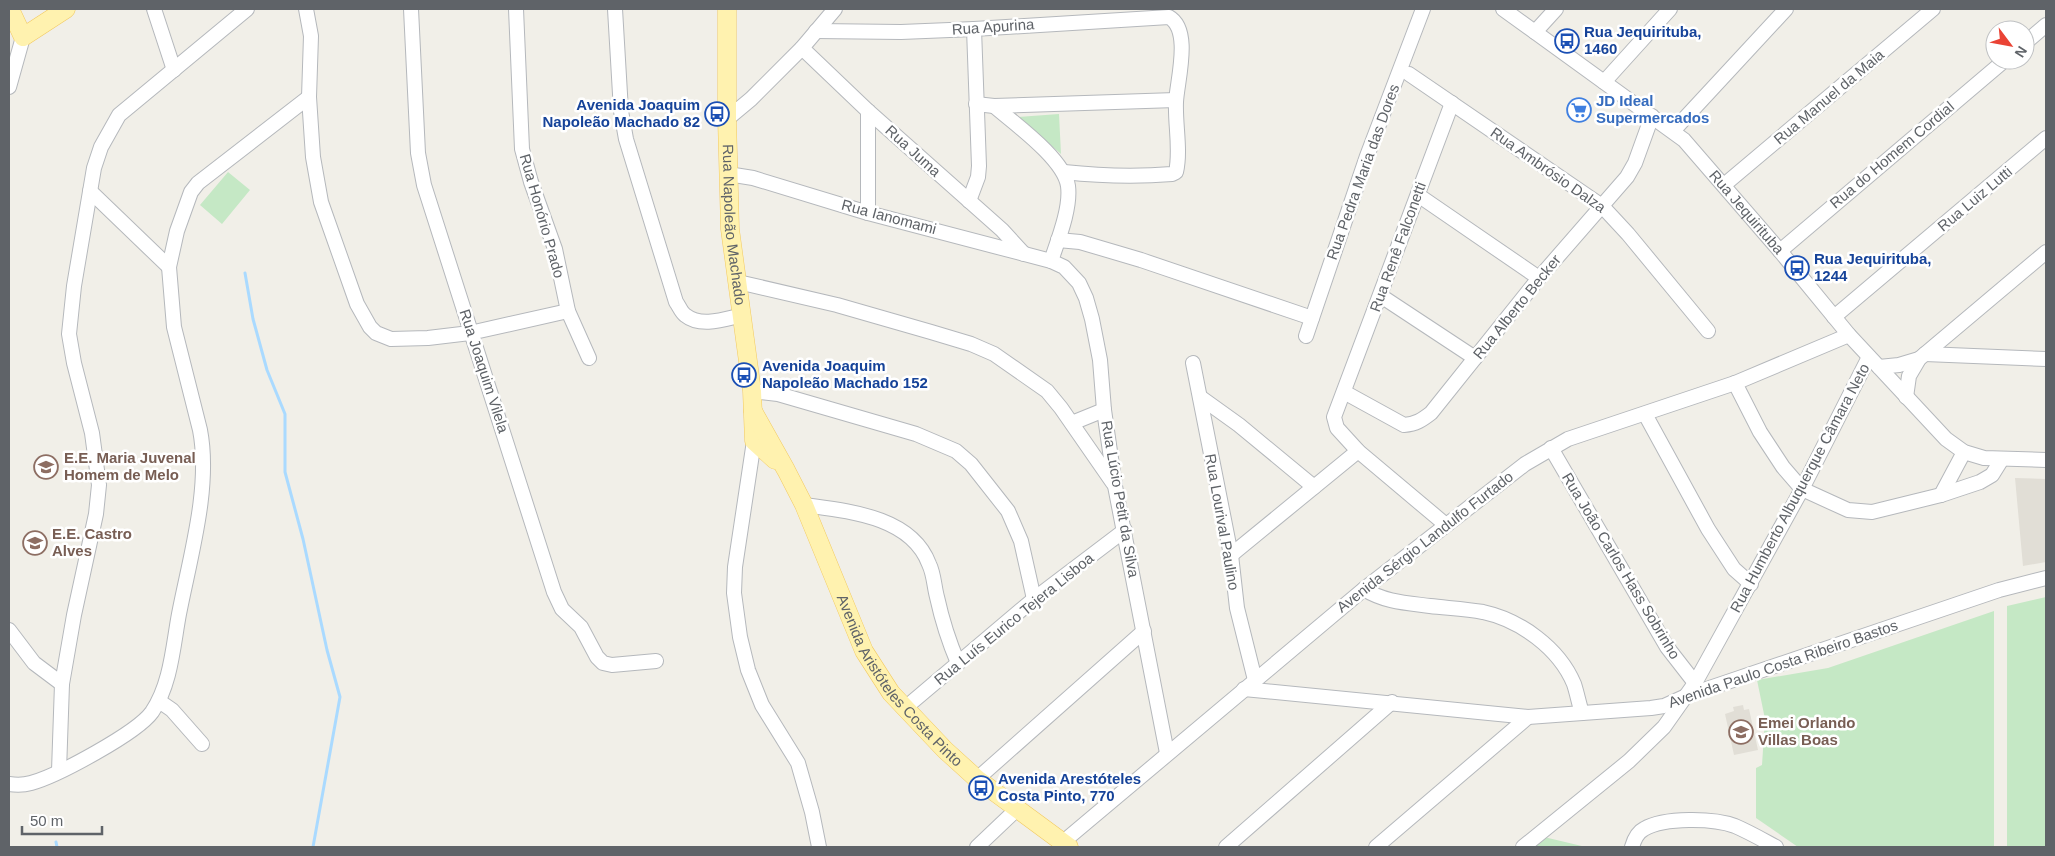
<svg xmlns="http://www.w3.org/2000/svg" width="2055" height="856" font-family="Arial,sans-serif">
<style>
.education{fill:#e1ded6}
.green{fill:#c5e8c5}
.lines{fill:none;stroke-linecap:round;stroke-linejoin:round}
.stream{stroke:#aadaff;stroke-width:3}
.minor-casing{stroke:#b5b8bc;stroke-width:16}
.major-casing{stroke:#f2c960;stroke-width:19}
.minor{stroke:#fff;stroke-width:14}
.major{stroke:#fff2af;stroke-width:18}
.labels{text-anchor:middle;stroke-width:5;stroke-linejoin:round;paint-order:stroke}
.street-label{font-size:15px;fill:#5f6368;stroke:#fff}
.transit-label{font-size:15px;font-weight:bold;fill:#164399;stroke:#fff;text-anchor:start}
.shop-label{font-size:15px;font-weight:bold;fill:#366cbe;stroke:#fff;text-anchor:start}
.education-label{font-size:15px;font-weight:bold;fill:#785e54;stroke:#fff;text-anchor:start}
</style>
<rect width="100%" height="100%" fill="#f1efe8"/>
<path class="education" d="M2015,478l31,1v83l-23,4z
M1743,705l1,5 5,-1 9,41 -24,5 -9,-41 9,-3 -1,-4z"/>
<path class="green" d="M1059,114l2,40 -43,-37z
M228,172l22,18 -28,34 -22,-19z
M2046,597v250h-39v-241z
M1994,611v236h-196l-42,-29v-50l6,-3 3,-46 -8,-39 71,-12z
M1544,837l42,10h-54z"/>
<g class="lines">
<path class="stream" d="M245,273l8,46 14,51 18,44v58l18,67 24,111 13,47 -27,150
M56,842l1,5"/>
<g class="minor-casing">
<g id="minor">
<path d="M154,9l20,61"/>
<path d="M306,9l5,27 -2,61 4,60 8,45 36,102 13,23 6,6 15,6 37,-1 42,-5 98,-22"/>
<path d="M411,9l7,144 6,32 130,407 8,17 19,18 16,30 6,6 9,2 44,-4"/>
<path d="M516,9l6,140 9,33 24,67 13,62 21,47"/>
<path d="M615,9l6,102 5,28 50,163c3,4 5,10 9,13 16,13 40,4 58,0"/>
<path id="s1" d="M1503,9l181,131 96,111 69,84 97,104 18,13 20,6 62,2"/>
<path d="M816,31l85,1 73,-3 195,-12c23,13 8,64 7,85 -1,23 5,48 0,70l-4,2c-36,3 -71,2 -108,-2"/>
<path d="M1535,32l21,-23"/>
<path d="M2025,43l21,-18"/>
<path d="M802,48l66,63 134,119 22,24"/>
<path d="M1409,74l193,132 26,28 80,97"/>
<path d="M1604,82l66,-73"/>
<path d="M9,87l14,-50"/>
<path d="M976,104l18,2 182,-6"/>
<path d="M994,106c21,18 70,53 74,80 3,22 -10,54 -17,75"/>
<path d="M727,119l24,-20 51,-51 33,-39"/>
<path d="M1673,131l113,-122"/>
<path d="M728,174l25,4 115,35 183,48 13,6 15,16 7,15 6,21 8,41 4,50 11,76 52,267"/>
<path d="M1724,185l209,-176"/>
<path d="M90,191l79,76"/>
<path d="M1418,195l121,83"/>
<path d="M969,201l9,-24 1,-11 -5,-137"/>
<path d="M868,213v-102"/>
<path d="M1058,240l22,2 61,18 171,58"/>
<path d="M1780,251l225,-191"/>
<path d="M738,282l99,23 94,27 40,12 23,10 53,37 14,17 52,75"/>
<path d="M1381,296l94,62"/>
<path d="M1834,317l212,-179"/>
<path d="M1306,336l61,-180 56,-147"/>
<path d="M1925,354l121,5"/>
<path d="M1193,363l38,192 6,53 18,72"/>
<path d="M1879,367l20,-2 20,-6"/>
<path d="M1735,383l25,49 23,35 19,22 46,21 24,2 69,-17 39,-13 12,-7 10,-16"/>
<path d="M752,391l26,3 138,40 40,17 15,13 37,47 13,30 13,58"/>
<path d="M1344,392l60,33c12,-1 18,-5 27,-12l108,-135 88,-101 8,-14 17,-47"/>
<path d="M1200,397l39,28 75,62"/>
<path d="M1906,397l3,-21 10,-17 127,-107"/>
<path d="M1645,414l63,115 26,40 17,15"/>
<path d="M1072,423l32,-13"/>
<path d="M754,441l-19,126 -1,26 6,44 8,33 14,35 36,58 14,49 7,35"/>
<path d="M1551,448l116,199 28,36"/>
<path d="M1941,495l23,-43"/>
<path d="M804,505c43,6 107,11 125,59 5,10 5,22 8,33 5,23 12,45 21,66"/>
<path d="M1446,525l-88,-74 -21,-23 -3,-11 118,-314"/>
<path d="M1231,555l127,-104"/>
<path d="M1364,589c20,13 43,14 66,17 17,2 36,3 53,6 37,8 76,36 91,72 3,9 5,20 8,29"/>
<path d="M9,630l25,33 28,21"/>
<path d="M1244,689l284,28 123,-9 13,-2 22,-10 313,-106 47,-12"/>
<path d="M159,701l13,9 30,34"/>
<path d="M905,708l129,-109 91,-69"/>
<path d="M59,771l3,-87 12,-69 22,-101 3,-29 -7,-52 -18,-70 -5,-29 5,-48 20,-118 7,-21 18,-32 128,-106"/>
<path d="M977,779l167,-148"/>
<path d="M9,784c7,1 15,1 22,-1 26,-7 106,-50 121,-71 19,-28 21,-66 27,-98 11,-57 32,-127 21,-184l-26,-103 -5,-60 8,-36 14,-39 7,-9 111,-86"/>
<path d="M977,847l40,-38"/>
<path d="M1061,847l2,-5 301,-253 161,-125 43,-25 167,-56 114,-48"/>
<path d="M1226,847l166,-145"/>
<path d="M1376,847l152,-130"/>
<path d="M1523,847l106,-86 35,-34 31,-44 107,-194 67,-132"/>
<path d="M1632,847c2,-7 6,-15 12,-18 20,-12 70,-11 91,-3 14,6 28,14 41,21"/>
</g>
</g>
<g class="major-casing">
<g id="major">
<path d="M10,9l13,28 43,-28"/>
<path id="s2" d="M727,9v110l3,110 22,162 2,50 21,19"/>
<path id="s3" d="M753,411l33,59 18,35 60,146 27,42 54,57 32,29 92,68"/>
</g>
</g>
<use href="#minor" class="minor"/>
<use href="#major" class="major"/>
</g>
<defs>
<g id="bus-ring" transform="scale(1.25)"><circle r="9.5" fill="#fff" stroke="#1a4fb4" stroke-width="1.5"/><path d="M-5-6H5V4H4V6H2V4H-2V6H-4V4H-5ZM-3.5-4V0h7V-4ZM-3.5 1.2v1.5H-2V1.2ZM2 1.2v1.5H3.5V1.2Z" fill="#1a4fb4"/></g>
<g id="supermarket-ring" transform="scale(1.25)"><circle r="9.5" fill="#fff" stroke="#3f7fe0" stroke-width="1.5"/><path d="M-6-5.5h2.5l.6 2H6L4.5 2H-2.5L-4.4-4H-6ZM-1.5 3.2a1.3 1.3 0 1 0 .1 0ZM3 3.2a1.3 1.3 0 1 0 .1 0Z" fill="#3f7fe0"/></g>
<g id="school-ring" transform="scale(1.25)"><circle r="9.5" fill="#fff" stroke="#8d6e63" stroke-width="1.5"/><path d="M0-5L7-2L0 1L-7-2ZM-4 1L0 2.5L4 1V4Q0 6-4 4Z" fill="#8d6e63"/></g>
</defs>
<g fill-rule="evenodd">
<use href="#bus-ring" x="1567" y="41"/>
<use href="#supermarket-ring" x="1579" y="110"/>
<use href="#bus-ring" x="717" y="114"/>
<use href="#bus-ring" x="1797" y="268"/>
<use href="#bus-ring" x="744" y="375"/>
<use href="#school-ring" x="46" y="467"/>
<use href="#school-ring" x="35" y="543"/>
<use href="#school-ring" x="1741" y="732"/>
<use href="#bus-ring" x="981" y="788"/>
</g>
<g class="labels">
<g class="street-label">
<text transform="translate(993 27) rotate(-4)" y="5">Rua Apurina</text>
<text transform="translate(1829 97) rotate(-40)" y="5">Rua Manuel da Maia</text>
<text transform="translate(913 151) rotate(42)" y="5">Rua Juma</text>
<text transform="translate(1892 155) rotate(-40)" y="5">Rua do Homem Cordial</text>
<text transform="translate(1548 170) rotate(35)" y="5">Rua Ambrósio Dalza</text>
<text transform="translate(1363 172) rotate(-70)" y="5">Rua Pedra Maria das Dores</text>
<text transform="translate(1975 199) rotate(-40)" y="5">Rua Luiz Lutti</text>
<text dy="5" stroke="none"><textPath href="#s1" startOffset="319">Rua Jequirituba</textPath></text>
<text transform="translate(542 216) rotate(74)" y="5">Rua Honório Prado</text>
<text transform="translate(889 217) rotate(15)" y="5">Rua Ianomami</text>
<text dy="5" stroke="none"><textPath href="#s2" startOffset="216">Rua Napoleão Machado</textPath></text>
<text transform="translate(1398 247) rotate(-70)" y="5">Rua Renê Falconetti</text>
<text transform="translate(1517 307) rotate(-51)" y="5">Rua Alberto Becker</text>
<text transform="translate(484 371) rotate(72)" y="5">Rua Joaquim Vilela</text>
<text transform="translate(1800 488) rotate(-62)" y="5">Rua Humberto Albuquerque Câmara Neto</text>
<text transform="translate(1120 499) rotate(80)" y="5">Rua Lúcio Petit da Silva</text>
<text transform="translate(1222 522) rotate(80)" y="5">Rua Lourival Paulino</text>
<text transform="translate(1425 542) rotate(-38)" y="5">Avenida Sérgio Landulfo Furtado</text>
<text transform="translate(1621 566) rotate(59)" y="5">Rua João Carlos Hass Sobrinho</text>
<text transform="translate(1014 619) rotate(-39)" y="5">Rua Luís Eurico Tejera Lisboa</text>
<text transform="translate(1783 664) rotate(-19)" y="5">Avenida Paulo Costa Ribeiro Bastos</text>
<text dy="5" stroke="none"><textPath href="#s3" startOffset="309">Avenida Aristóteles Costa Pinto</textPath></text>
</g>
<g class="transit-label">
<text x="1584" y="37">Rua Jequirituba,<tspan x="1584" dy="17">1460</tspan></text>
<text x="700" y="110" text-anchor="end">Avenida Joaquim<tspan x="700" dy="17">Napoleão Machado 82</tspan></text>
<text x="1814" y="264">Rua Jequirituba,<tspan x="1814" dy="17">1244</tspan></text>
<text x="762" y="371">Avenida Joaquim<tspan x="762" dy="17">Napoleão Machado 152</tspan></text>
<text x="998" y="784">Avenida Arestóteles<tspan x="998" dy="17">Costa Pinto, 770</tspan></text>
</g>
<g class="shop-label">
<text x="1596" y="106">JD Ideal<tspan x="1596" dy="17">Supermercados</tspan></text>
</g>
<g class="education-label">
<text x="64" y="463">E.E. Maria Juvenal<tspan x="64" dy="17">Homem de Melo</tspan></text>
<text x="52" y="539">E.E. Castro<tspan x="52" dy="17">Alves</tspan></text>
<text x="1758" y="728">Emei Orlando<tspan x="1758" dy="17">Villas Boas</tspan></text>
</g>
</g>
<rect width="2055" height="856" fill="none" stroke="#5f6368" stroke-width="20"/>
<g transform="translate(2010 45) rotate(122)"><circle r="24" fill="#ffffff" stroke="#bfc1c3"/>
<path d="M0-4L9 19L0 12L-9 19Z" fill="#ea4335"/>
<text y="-8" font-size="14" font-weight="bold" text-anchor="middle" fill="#5f6368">N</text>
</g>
<path d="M22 826v8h80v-8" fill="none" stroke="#5f6368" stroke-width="2.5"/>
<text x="30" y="826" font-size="15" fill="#5f6368" stroke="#ffffff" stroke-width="4" paint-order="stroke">50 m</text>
</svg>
